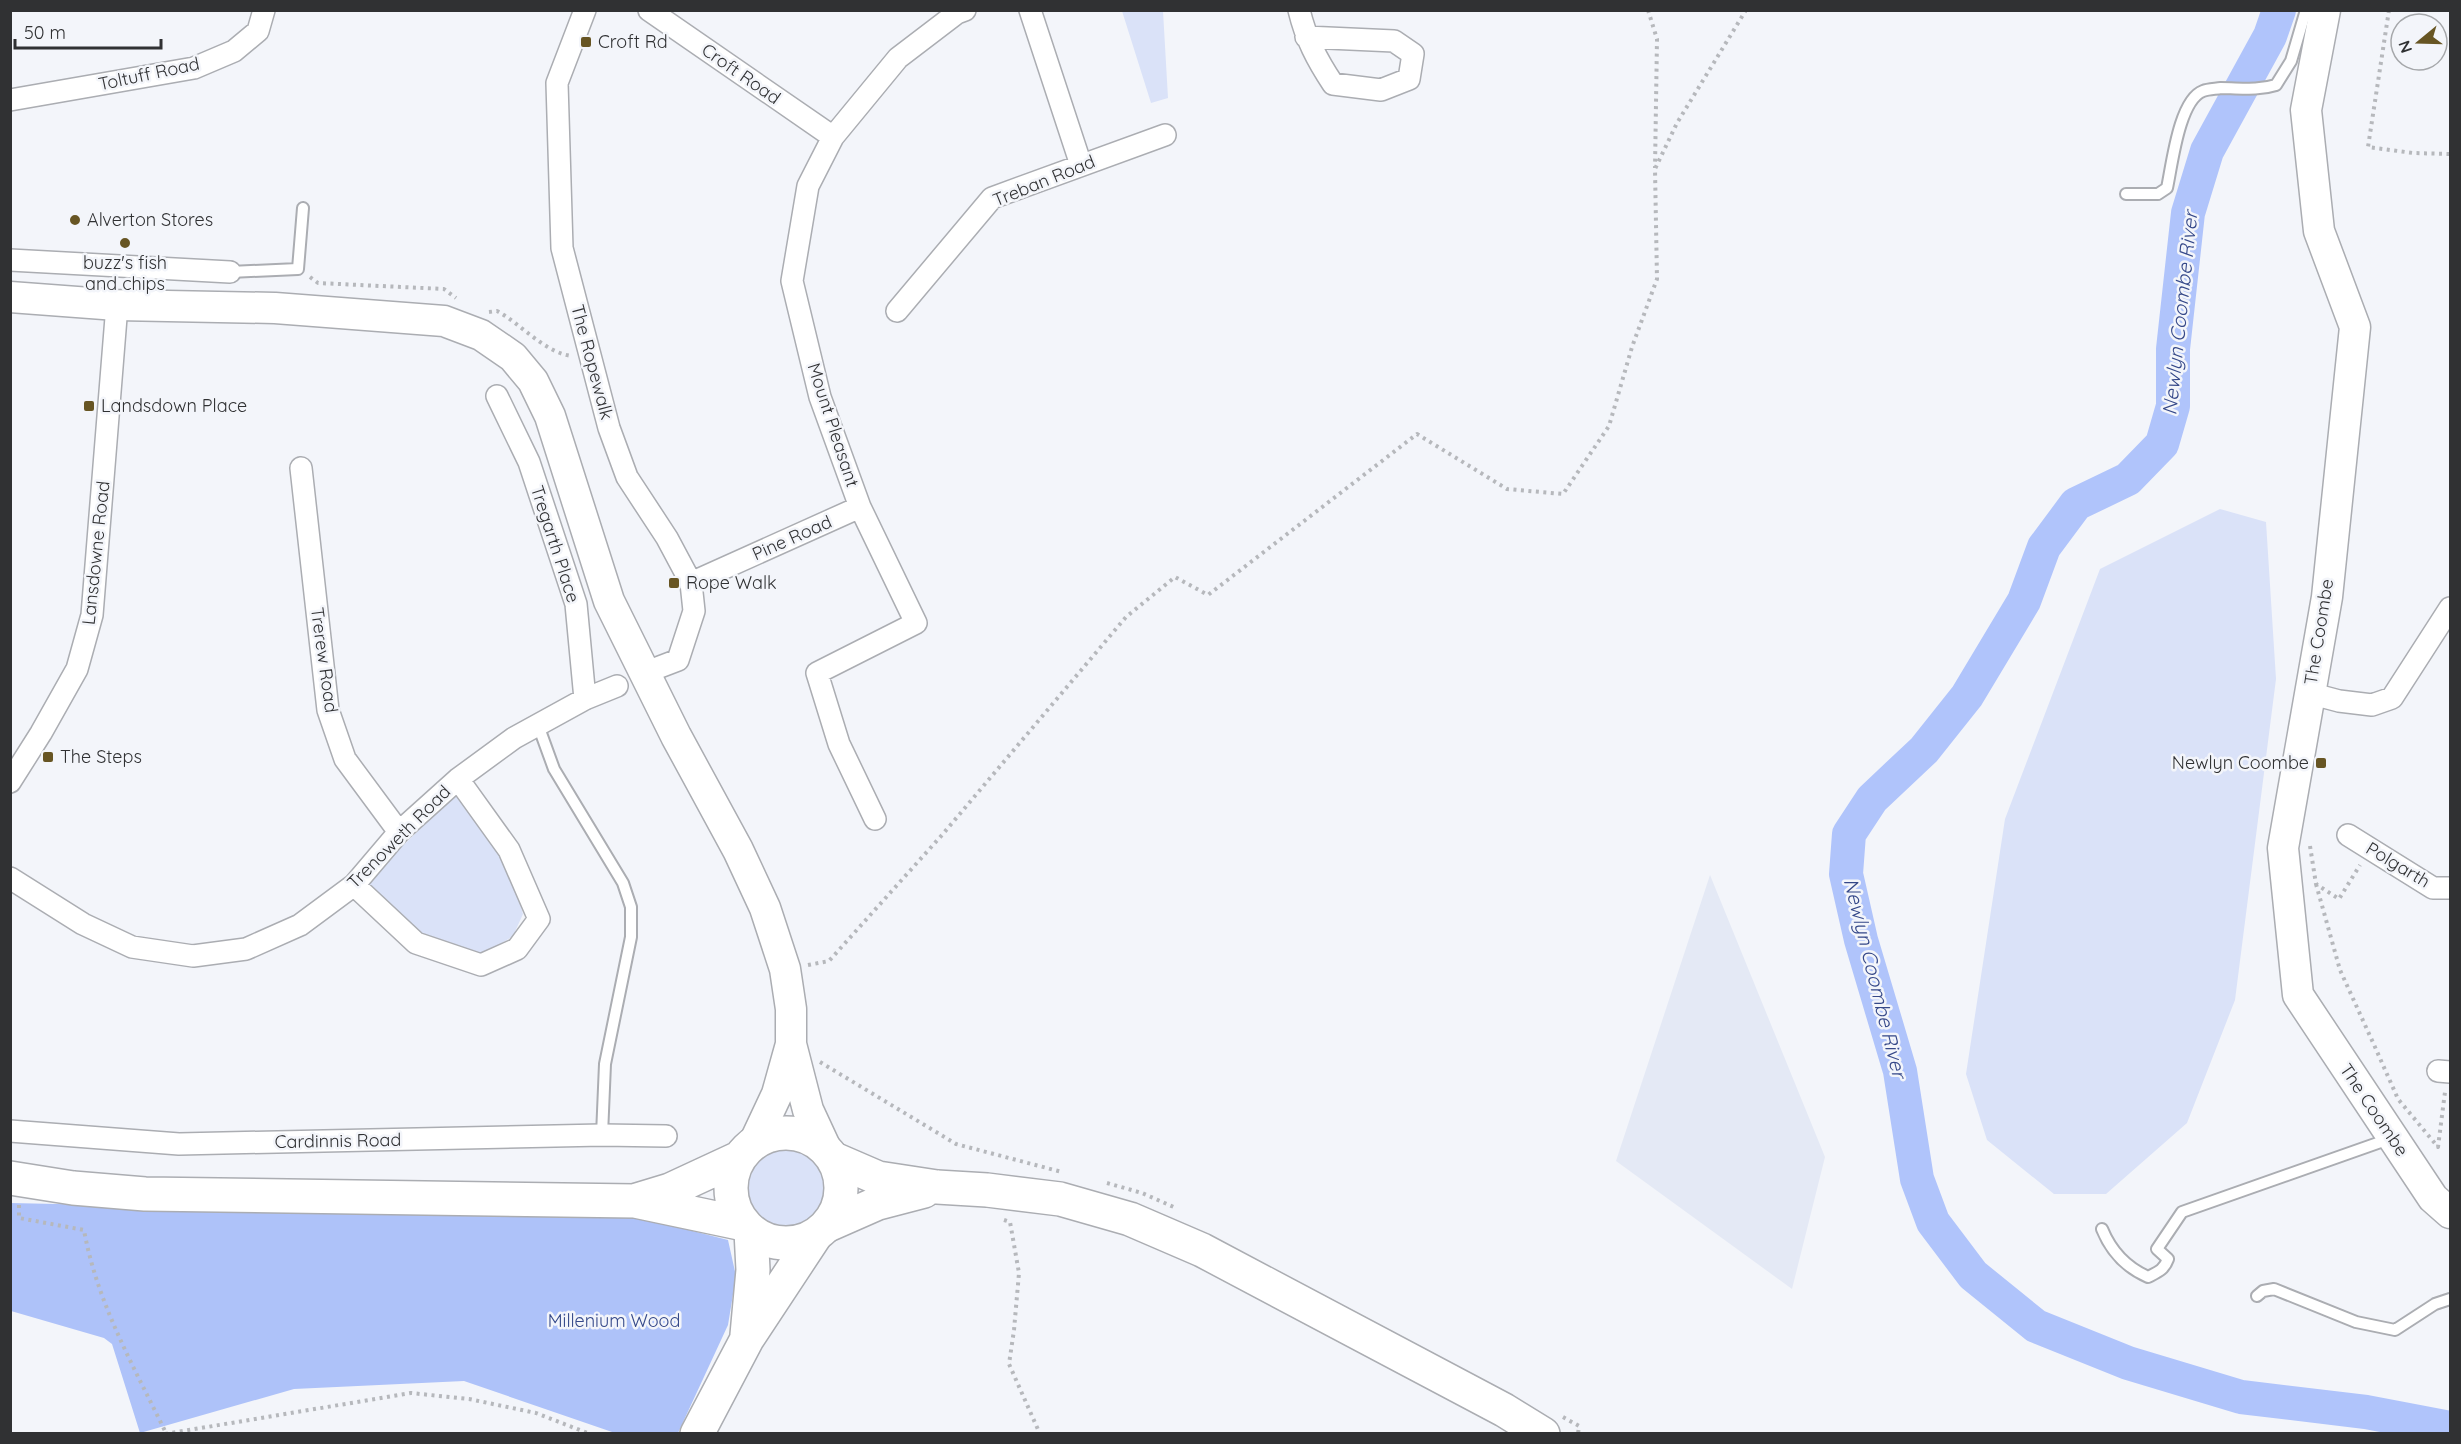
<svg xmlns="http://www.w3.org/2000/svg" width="2461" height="1444" font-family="Quicksand,sans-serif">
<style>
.built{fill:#e4e9f5}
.green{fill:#dae2f8}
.forest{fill:#aec2f9}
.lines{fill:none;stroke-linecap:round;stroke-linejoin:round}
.river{stroke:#b0c4fb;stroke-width:34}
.lane-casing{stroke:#abadb2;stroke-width:14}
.street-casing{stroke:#abadb2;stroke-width:24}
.secondary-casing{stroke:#abadb2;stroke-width:33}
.primary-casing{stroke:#abadb2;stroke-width:36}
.highway-casing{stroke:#abadb2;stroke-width:36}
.path{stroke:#b6b8bc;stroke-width:4;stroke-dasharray:3 4.5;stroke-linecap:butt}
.lane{stroke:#fff;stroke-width:10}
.street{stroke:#fff;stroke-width:21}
.secondary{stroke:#fff;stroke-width:30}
.primary{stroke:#fff;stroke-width:33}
.highway{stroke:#fff;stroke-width:33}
.poi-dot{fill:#675523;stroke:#f3f5fa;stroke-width:2}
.labels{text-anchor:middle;stroke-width:5;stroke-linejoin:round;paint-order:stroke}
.poi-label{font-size:18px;fill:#303133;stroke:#f3f5fa;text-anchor:start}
.street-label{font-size:18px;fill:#303133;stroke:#f3f5fa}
.park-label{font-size:18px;fill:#35498a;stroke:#f3f5fa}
.water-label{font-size:20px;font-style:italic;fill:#354889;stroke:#f3f5fa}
</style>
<rect width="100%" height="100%" fill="#f3f5fa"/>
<path class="built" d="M1710,875l115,282 -33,132 -176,-128z"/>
<path class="green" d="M1122,11h41l5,87 -17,5z
M2220,509l46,13 10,157 -41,321 -48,123 -81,71h-52l-67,-54 -21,-66 39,-255 95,-250z
M455,796l10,3 48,80 10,35 -10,22 -30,19 -74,-22 -45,-43 8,-15z
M742 1186a43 43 0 1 1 86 0a43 43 0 1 1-86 0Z"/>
<path class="forest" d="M10,1203l624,13 94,24 8,36 -8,49 -50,108h-63l-151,-52 -170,8 -154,44 -28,-89 -8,-6 -93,-27z"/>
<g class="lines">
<path class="river" d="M2279,10l-9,26 -63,115 -19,62 -15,136v57l-11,38 -34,35 -52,25 -32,43 -20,54 -57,95 -43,54 -52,49 -23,35 -3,40 15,66 39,131 17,108 16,43 40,53 63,51 92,37 113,34 125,15 84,16"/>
<g class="lane-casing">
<path id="lane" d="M2126,194h32l9,-6c5,-23 12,-88 36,-97 5,-2 12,-2 18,-3 19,0 36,3 55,-3l15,-24 15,-51
M230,272l68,-3 5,-61
M538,725l16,44 69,114 8,24v30l-26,127 -3,71
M2102,1229c9,22 23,38 46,48 10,-5 16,-7 20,-18l-11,-10 25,-37 210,-74
M2257,1296l6,-5 11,-2 82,33 39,8 40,-26 15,-5"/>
</g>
<g class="street-casing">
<path id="street" d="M585,10l-28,73 5,165 47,180 18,49 40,61 24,45 3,28 -16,49 -34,13
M649,10l184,127
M1030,10l51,155
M1299,10c7,29 18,50 34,74l48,6 28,-11 4,-25 -19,-13 -88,-4
M10,100l184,-32 40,-17 24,-20 6,-21
M10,260l220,12
M897,311l95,-113 173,-63
M497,396l32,66 47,142 9,95
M301,468l27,242 17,49 54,73
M691,583l169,-76
M2309,693l30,8 33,4 20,-7 58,-90
M10,782l31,-49 36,-64 15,-54 25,-310
M875,819l-36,-75 -22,-71 99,-50 -56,-116 -40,-110 -28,-116 16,-95 25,-49 65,-79 59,-45 8,-3
M2348,835l85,53h17
M10,878l73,46 49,23 61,9 53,-7 54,-24 54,-40 45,-53 59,-53 56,-41 71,-39 32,-13
M354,885l62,58 65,22 36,-16 22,-30 -30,-69 -51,-71
M2438,1071l12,1
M10,1131l169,13 423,-9 64,1"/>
</g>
<g class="secondary-casing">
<path id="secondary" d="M2325,10l-19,100 13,121 36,96 -28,270 -44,251 15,147 135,203 17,15
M10,297l107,8 158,3 169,13 37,14 32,22 20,24 17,35 59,185 67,135 62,114 27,58 20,61 6,40v35l17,66 19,41
M754,1143l23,-49 14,-50"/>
</g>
<g class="primary-casing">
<path id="primary" d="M834,1159l44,19 59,9 50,3 73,9 70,20 72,31 302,160 39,24
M828,1225l50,-22 46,-12
M747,1335l6,-65 -2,-39
M697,1434l50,-95 68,-103"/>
</g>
<g class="highway-casing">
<path id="highway" d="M731 1188a55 55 0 1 1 110 0a55 55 0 1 1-110 0Z
M10,1178l63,10 72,6 490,7 109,23
M637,1200l33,-10 69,-32"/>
</g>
<path class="path" d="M1648,10l9,29 -2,129
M2389,10l-21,137 45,6 37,1
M310,277l8,6 126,6 12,9
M489,312l8,-1c24,13 48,42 75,45
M2310,846l6,38 23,15 21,-34
M2316,884l24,86 35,77 23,52 40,48 7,-55
M808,965l21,-4 113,-126 184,-218 49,-40 33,18 209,-161 90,55 56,5 46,-68 23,-79 25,-68 -2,-110 22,-46 69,-113
M820,1062l136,82 106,28
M1107,1183l35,10 34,15
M19,1205v13l65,12c13,73 50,137 82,203
M1004,1220l6,2 9,51 -5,57 -5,34 31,70
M1563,1417l16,9 -1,8
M165,1434l246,-41 58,6 67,14 54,21"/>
<use href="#lane" class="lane"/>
<use href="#street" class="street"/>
<use href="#secondary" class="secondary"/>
<use href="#primary" class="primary"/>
<use href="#highway" class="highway"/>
</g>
<g class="poi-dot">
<rect x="580" y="36" width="12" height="12" rx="3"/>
<circle cx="75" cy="220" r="6"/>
<circle cx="125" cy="243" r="6"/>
<rect x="83" y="400" width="12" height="12" rx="3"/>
<rect x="668" y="577" width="12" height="12" rx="3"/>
<rect x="42" y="751" width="12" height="12" rx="3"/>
<rect x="2315" y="757" width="12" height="12" rx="3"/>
</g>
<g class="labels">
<g class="poi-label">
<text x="598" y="48">Croft Rd</text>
<text x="87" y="226">Alverton Stores</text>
<text x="125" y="269" text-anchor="middle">buzz's fish<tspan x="125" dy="21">and chips</tspan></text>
<text x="101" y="412">Landsdown Place</text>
<text x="686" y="589">Rope Walk</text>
<text x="60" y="763">The Steps</text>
<text x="2309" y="769" text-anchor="end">Newlyn Coombe</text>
</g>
<g class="street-label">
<text transform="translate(149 74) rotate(-12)" y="6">Toltuff Road</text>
<text transform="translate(741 74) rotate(35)" y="6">Croft Road</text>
<text transform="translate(1044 181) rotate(-22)" y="6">Treban Road</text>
<text transform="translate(592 362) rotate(75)" y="6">The Ropewalk</text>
<text transform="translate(833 425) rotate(72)" y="6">Mount Pleasant</text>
<text transform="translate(792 538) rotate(-24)" y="6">Pine Road</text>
<text transform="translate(555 544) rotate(72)" y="6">Tregarth Place</text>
<text transform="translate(96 553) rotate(-84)" y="6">Lansdowne Road</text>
<text transform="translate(2319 632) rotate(-81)" y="6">The Coombe</text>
<text transform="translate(324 660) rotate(82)" y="6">Trerew Road</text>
<text transform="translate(399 837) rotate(-45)" y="6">Trenoweth Road</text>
<text transform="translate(2398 865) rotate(31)" y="6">Polgarth</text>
<text transform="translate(2374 1110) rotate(56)" y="6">The Coombe</text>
<text transform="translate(338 1141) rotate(-1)" y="6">Cardinnis Road</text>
</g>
<g class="park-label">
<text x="614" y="1327">Millenium Wood</text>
</g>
<g class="water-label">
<text transform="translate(2180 313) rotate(-84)" y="7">Newlyn Coombe River</text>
<text transform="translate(1875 978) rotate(76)" y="7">Newlyn Coombe River</text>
</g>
</g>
<rect width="2461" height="1444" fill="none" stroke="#303133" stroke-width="24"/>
<g transform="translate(2419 42) rotate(251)"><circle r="28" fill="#f3f5fa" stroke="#a5a7aa" stroke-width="1.5"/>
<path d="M0-4.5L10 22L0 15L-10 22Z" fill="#675523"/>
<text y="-9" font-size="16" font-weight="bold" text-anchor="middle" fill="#303133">N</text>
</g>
<path d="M15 39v9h146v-9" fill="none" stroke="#303133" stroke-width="3"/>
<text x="24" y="39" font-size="18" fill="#303133" stroke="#f3f5fa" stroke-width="4.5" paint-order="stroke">50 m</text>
</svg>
